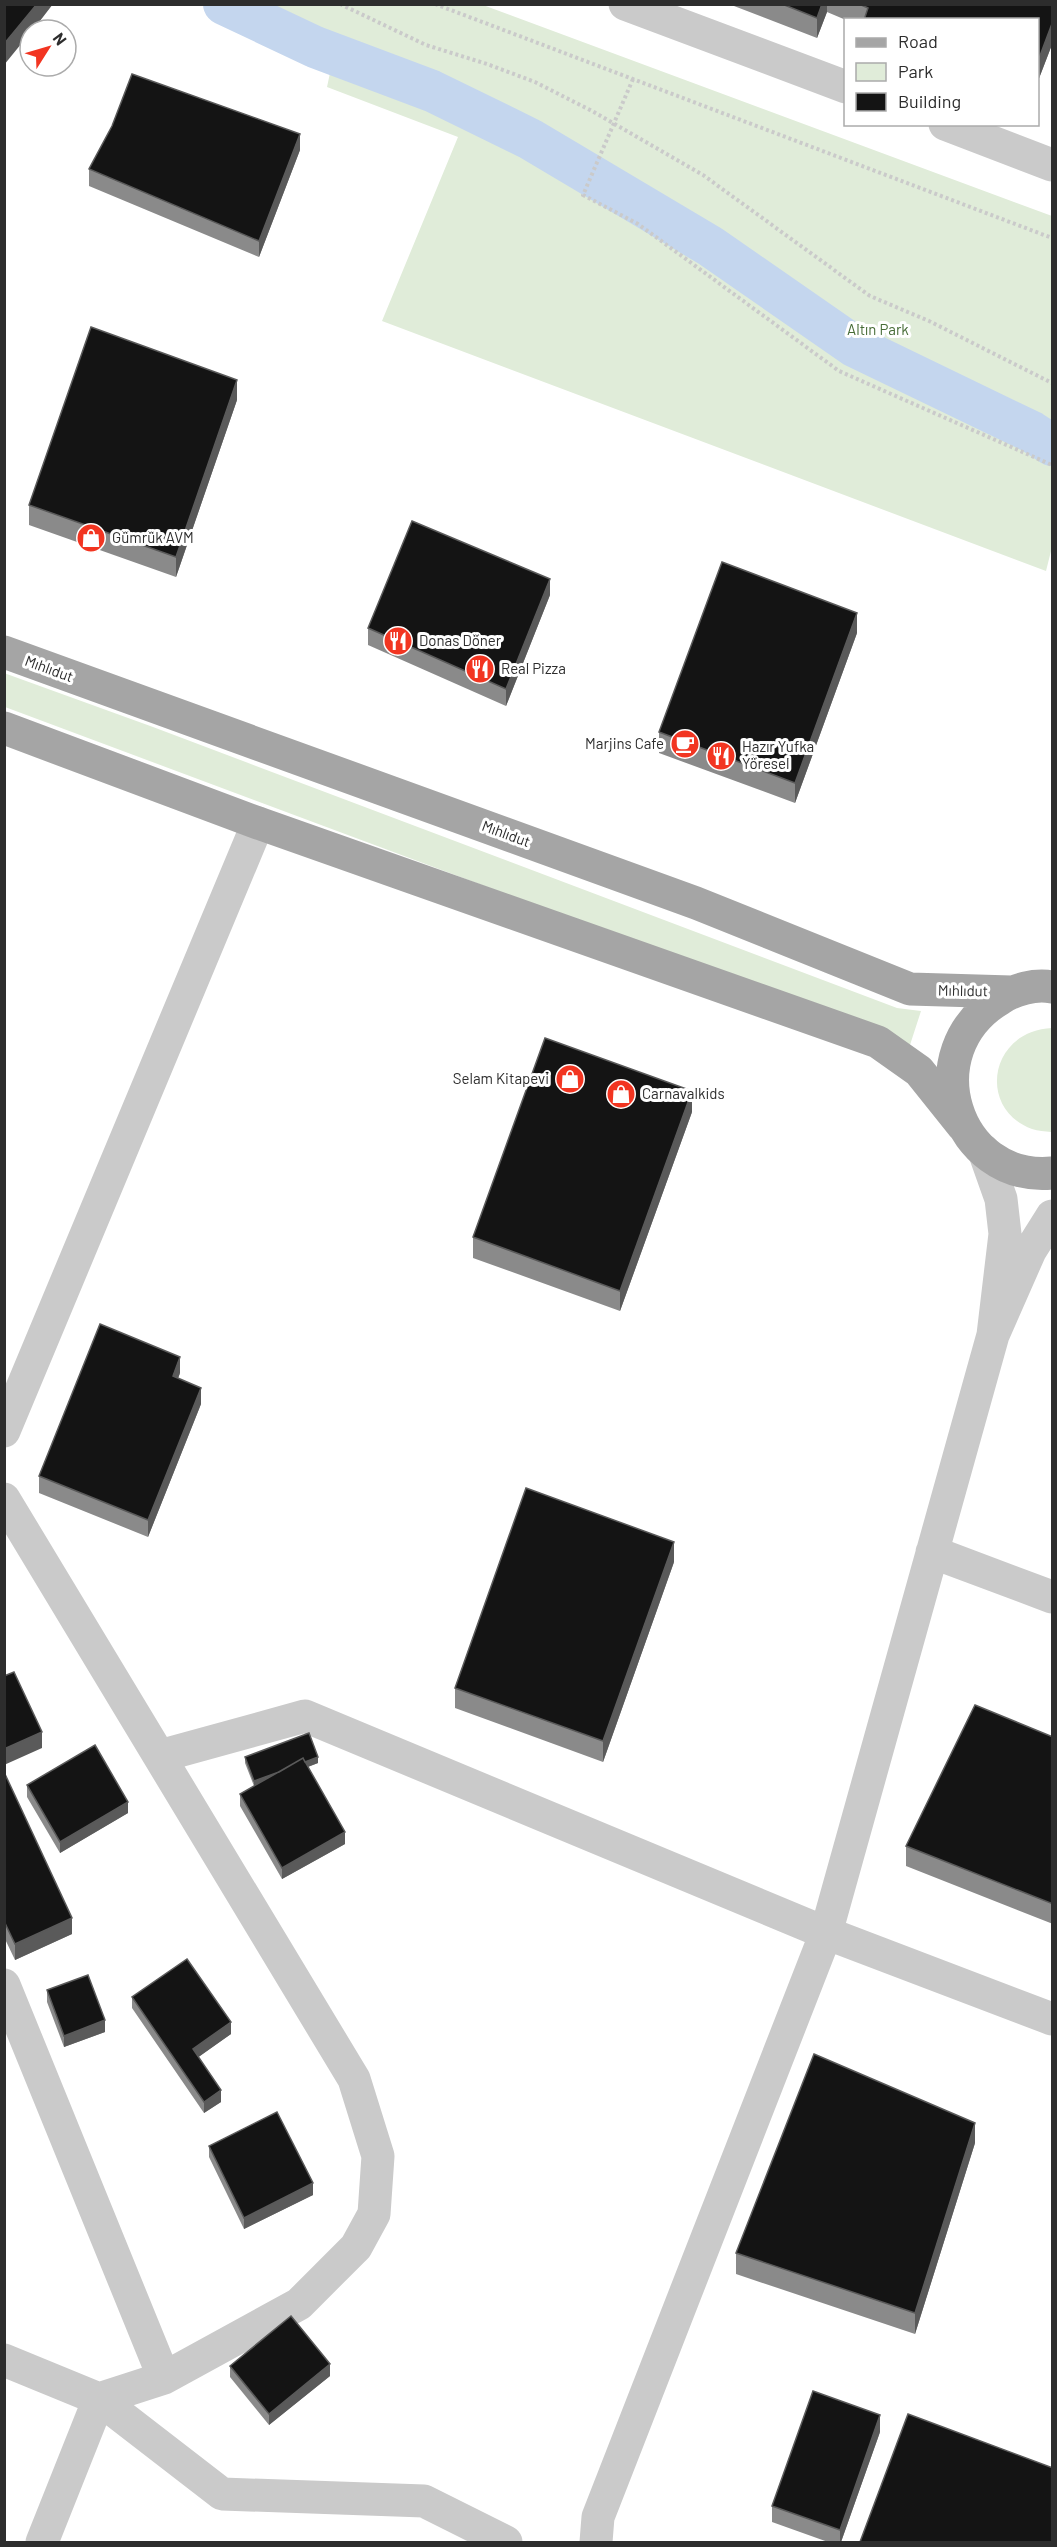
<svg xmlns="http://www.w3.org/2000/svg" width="1057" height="2547" font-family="Barlow,sans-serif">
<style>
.green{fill:#e0ecd9}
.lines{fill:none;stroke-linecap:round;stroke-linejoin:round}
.canal{stroke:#c4d6ee;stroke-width:42}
.path{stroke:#cacaca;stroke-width:4;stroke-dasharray:3 3;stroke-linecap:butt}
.minor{stroke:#cacaca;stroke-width:33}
.major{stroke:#a5a5a5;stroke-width:33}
.wall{fill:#8a8a8a}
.shaded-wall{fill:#5a5a5a}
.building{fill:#141414;stroke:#5a5a5a;stroke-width:1.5}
.labels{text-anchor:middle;stroke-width:6;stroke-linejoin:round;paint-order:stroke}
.park-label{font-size:15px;fill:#476c37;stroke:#fff}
.poi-label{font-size:15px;fill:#2d2d2d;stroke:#fff;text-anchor:start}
.street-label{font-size:15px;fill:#2d2d2d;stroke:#fff}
</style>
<rect width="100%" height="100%" fill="#fff"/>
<path class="green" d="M262,5h221l569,211v331l-6,24 -664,-250 76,-184 -131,-50 9,-42z
M4,673l149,54 744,281 24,3 -11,34 -905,-338z
M1052,1028v103l-1,1c-6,-1 -13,-1 -19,-3 -55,-20 -43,-98 20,-101z"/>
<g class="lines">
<path class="canal" d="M224,4l91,43 117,44 98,48 180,107 144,100 178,86 20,13"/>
<path class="path" d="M340,4l86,41 61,19 48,18 57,29 111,64 167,121 59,25 123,62
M435,4l617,234
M633,79l-50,116 55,29 201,147 213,94"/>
<path class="minor" d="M625,4l221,83
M945,124l107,41
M984,1151l17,48 4,35 -12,101 37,-84 22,-35
M4,1431l254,-608
M4,1499l350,580 24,77 -4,58 -18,33 -57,57 -135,74 -65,21 -57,143
M932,1552l120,45
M160,1756l145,-40 521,217 226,86
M4,1985l160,393
M4,2360l95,39 123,95 202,7 82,41
M596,2542l2,-25 228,-584 167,-598"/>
<path class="major" d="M4,652l692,251 214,86 101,3
M4,728l254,95 620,219 41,29 44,55
M1052,987c-17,-3 -37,2 -52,12 -87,52 -45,183 52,174"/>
</g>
<path class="wall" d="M734,4h319v38l-15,39v-61h-192l-19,-8 -10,26 -83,-32z
M300,150l-41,107 -170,-71v-17z
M237,400l-61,177 -147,-52v-20z
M550,595l-44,111 -138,-61v-17z
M857,633l-62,170 -136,-50v-21z
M692,1112l-72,199 -147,-53v-21z
M180,1373l-2,5 23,26 -53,133 -109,-44v-17z
M674,1562l-71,200 -148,-54v-20z
M1053,1737v187l-147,-58v-20z
M245,1757l73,6 -10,4 37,77 -63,35 -42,-73v-12l14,-8 -9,-23z
M4,1772l68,162 -57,26 -11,-23z
M27,1785l101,28 -68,40 -33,-56z
M47,1990l58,42 -41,15 -17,-45z
M132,1997l99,37 -33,23 23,45 -17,11 -72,-105z
M975,2143l-60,191 -179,-60v-21z
M209,2146l104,49 -69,34 -35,-72z
M230,2366l100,10 -61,49 -39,-48z
M880,2432l-39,110h-13l-56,-20v-16z"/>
<path class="shaded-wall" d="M37,4h16l-20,26h-3v3l-26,32v-21z
M822,4h5v8l-10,26v-20z
M1053,21v21l-15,39v-20z
M300,134v16l-41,107v-16z
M237,380v20l-61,177v-20z
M550,579v16l-44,111v-17z
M857,613v20l-62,170v-20z
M692,1091v21l-72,199v-20z
M180,1357v16l-7,19v-16z
M201,1388v16l-53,133v-17z
M674,1542v20l-71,200v-21z
M42,1732v16l-38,17v-16z
M318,1757v6l-64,24v-6z
M128,1802v11l-68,40v-11z
M345,1832v12l-63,35v-11z
M72,1918v16l-57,26v-16z
M105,2020v12l-41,15v-11z
M231,2022v12l-38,27v-12z
M221,2090v12l-17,11v-11z
M975,2123v20l-60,191v-21z
M313,2183v12l-69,34v-11z
M330,2364v12l-61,49v-11z
M880,2415v17l-39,110h-1v-12z"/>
<path class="building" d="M4,4h33l-33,40z
M782,4h40l-5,14z
M859,4h194v17l-15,40v-41h-174l4,-12z
M132,74l168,60 -41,107 -170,-72 23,-43z
M91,327l146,53 -61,177 -147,-52z
M412,521l138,58 -44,110 -138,-61z
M722,562l135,51 -62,170 -136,-51z
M545,1038l147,53 -72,200 -147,-54z
M100,1324l80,33 -7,19 28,12 -53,132 -109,-44z
M526,1488l148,54 -71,199 -148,-53z
M14,1672l28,60 -38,17v-73z
M975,1705l78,32v167l-147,-58z
M309,1733l9,24 -13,5 -2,-4 -24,14 -25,9 -9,-24z
M95,1745l33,57 -68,40 -33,-57z
M303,1758l42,74 -63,36 -42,-74z
M4,1772l68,146 -57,26 -11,-23z
M187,1959l44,63 -38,27 28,41 -17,12 -72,-105z
M88,1975l17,45 -41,16 -17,-46z
M814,2054l161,69 -60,190 -179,-60z
M277,2112l36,71 -69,35 -35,-72z
M291,2316l39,48 -61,50 -39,-48z
M813,2391l67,24 -40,115 -68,-24z
M908,2414l145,54v74h-193z"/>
<defs>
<g id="shop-disc" transform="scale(1.5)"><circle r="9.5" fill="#f23521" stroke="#fff"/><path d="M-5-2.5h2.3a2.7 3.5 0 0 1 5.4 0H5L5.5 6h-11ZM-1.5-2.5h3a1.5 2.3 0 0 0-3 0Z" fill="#fff"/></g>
<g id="restaurant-disc" transform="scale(1.5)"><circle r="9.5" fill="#f23521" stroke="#fff"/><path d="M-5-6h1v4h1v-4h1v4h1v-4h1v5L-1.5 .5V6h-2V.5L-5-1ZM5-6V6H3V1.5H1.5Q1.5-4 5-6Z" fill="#fff"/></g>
<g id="cafe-disc" transform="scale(1.5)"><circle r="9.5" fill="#f23521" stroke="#fff"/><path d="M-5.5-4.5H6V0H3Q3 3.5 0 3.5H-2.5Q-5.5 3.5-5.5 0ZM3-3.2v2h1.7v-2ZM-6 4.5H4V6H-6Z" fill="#fff"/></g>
</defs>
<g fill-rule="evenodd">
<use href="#shop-disc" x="91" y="538"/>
<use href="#restaurant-disc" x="398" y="641"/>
<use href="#restaurant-disc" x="480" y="669"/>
<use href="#cafe-disc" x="685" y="744"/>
<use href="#restaurant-disc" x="721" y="756"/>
<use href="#shop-disc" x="570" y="1079"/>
<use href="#shop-disc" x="621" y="1094"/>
</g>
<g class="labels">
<g class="park-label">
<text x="878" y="335">Altın Park</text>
</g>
<g class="poi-label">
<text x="112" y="543">Gümrük AVM</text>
<text x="419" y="646">Donas Döner</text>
<text x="501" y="674">Real Pizza</text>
<text x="664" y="749" text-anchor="end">Marjins Cafe</text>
<text x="742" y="752">Hazır Yufka<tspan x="742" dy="17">Yöresel</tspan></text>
<text x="549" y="1084" text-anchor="end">Selam Kitapevi</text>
<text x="642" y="1099">Carnavalkids</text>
</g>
<g class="street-label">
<text transform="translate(49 669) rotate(20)" y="5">Mıhlıdut</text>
<text transform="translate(506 834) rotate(20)" y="5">Mıhlıdut</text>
<text transform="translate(963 991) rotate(1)" y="5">Mıhlıdut</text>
</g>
</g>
<rect width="1057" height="2547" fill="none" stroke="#2d2d2d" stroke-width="12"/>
<rect x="844" y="18" width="195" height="108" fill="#ffffff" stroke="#ababab" stroke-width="1.5"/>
<rect x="856" y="38" width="30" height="9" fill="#a5a5a5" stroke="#ababab" stroke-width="1.5"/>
<text x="898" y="48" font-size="18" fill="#2d2d2d">Road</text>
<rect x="856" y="63" width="30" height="18" fill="#e0ecd9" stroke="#ababab" stroke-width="1.5"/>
<text x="898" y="78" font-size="18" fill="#2d2d2d">Park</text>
<rect x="856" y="93" width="30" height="18" fill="#141414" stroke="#ababab" stroke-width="1.5"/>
<text x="898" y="108" font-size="18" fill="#2d2d2d">Building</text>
<g transform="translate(48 48) rotate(53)"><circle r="28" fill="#ffffff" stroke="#ababab" stroke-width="1.5"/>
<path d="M0-4.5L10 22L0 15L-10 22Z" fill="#f23521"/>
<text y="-9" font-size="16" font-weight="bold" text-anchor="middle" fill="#2d2d2d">N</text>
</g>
</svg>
